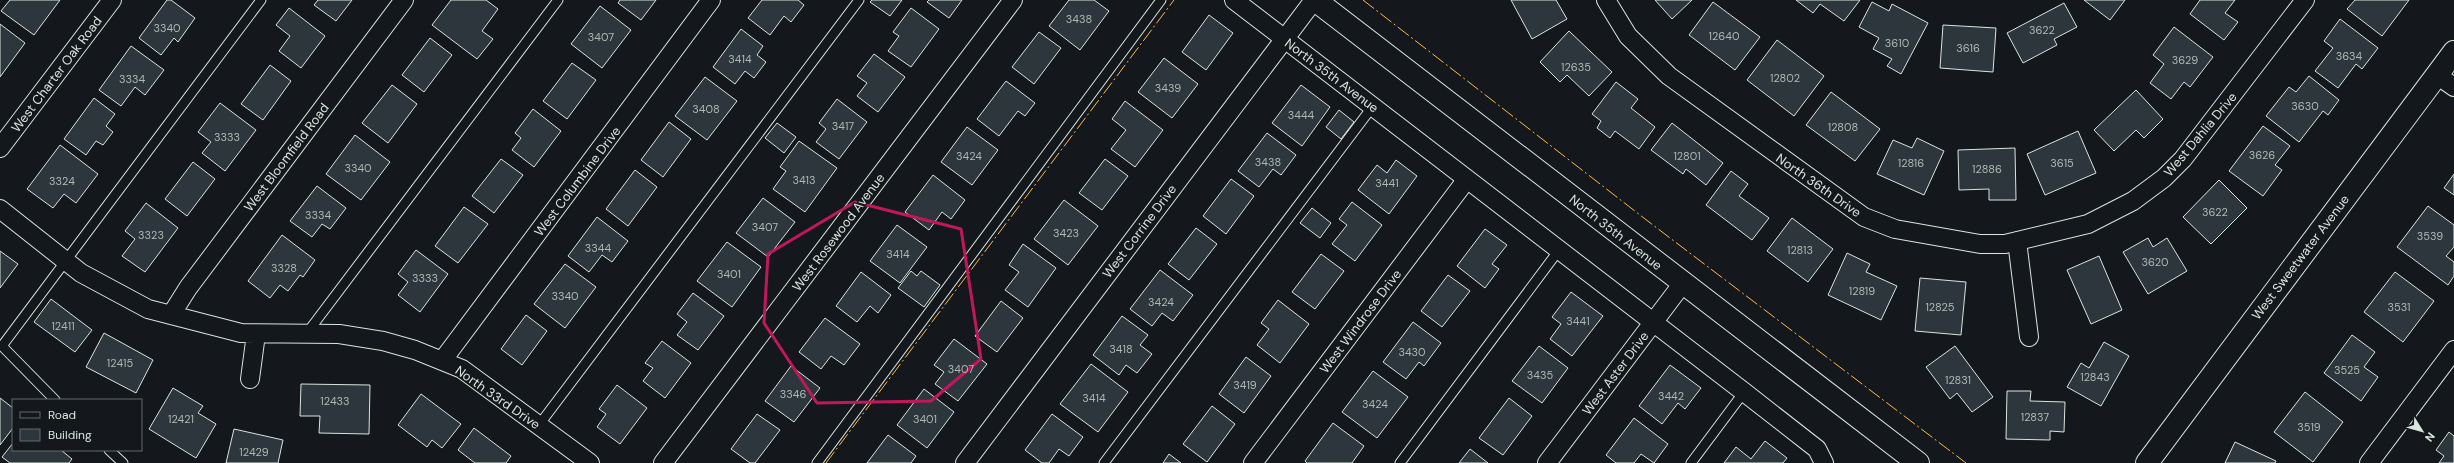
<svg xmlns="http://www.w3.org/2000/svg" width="2454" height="463" font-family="'DM Sans',sans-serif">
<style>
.building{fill:#2c363c;stroke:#d8e6dc}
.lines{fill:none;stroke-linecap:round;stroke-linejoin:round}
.lane-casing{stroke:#d8e6dc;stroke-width:11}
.street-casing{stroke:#d8e6dc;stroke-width:20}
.secondary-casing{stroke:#d8e6dc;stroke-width:24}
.lane{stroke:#14181c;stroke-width:9}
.street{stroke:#14181c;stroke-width:18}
.secondary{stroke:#14181c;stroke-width:22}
.power{stroke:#ffb74d;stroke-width:1;stroke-dasharray:14 3 2 3;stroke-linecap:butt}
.marked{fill:none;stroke:#c2185b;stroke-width:3;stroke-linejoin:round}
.labels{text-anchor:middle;stroke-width:3;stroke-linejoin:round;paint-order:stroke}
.number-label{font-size:11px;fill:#adbab4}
.street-label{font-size:13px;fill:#d8e6dc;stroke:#14181c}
</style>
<rect width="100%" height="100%" fill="#14181c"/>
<path class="building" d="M10,0h50l-26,35 -33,-24z
M167,0h4l24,18 -17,24 -4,-4 -13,17 -22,-17z
M318,0h34l-16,21 -22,-16z
M451,0h35l12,9 -16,22 11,8 -16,20 -45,-34z
M620,0h36l-15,20 -23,-17z
M762,0h36l6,5 -13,17 -7,-6 -14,19 -22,-17z
M872,0h30l-12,16 -20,-14z
M929,0h33l-13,18 -22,-16z
M1069,0h25l15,11 -29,39 -31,-24z
M1511,0h45l11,19 -35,20z
M1655,0h37l-20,19z
M1796,0h64l-16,21 -24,-17 -7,9z
M2084,0h41l-15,20z
M2200,0h35l-10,13 13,9 -14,18 -34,-26z
M2355,0h54l-27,36 -35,-27z
M1713,2l47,35 -25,33 -46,-35z
M1872,2l17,9 3,-7 36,19 -27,51 -14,-8 5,-7 -19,-10 6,-11 -20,-11z
M2064,3l13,24 -23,12 3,6 -34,18 -16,-30z
M600,6l31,24 -29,38 -31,-24z
M289,8l36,28 -24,32 -22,-17 11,-15 -14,-11z
M911,8l28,21 -28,38 -23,-16 11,-15 -6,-4z
M1209,15l24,18 -27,37 -24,-18z
M2340,19l38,29 -16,21 -6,-5 -18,24 -23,-17 18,-23 -9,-7z
M0,24l25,19 -25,34z
M1943,25l53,3 -3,44 -53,-4z
M2174,27l39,30 -23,30 -6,-5 -13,17 -21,-16 14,-19 -11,-9z
M741,29l22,17 -6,9 9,7 -12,16 -9,-7 -10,13 -22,-17z
M1569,31l43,41 -23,24 -22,-21 -7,7 -20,-20z
M1039,32l22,16 -27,36 -22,-17z
M430,38l22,17 -28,37 -22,-17z
M1777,40l47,36 -30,40 -47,-36z
M131,46l33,24 -19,25 -10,-8 -14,19 -22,-16z
M874,54l31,23 -27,35 -21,-16 10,-13 -10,-7z
M1164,58l34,26 -26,34 -34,-26z
M572,63l24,17 -29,39 -24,-18z
M270,65l21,16 -28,39 -22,-16z
M2309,76l30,24 -11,15 -5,-4 -24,31 -33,-26 23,-29 7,5z
M705,77l32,24 -30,39 -32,-24z
M1006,81l29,22 -10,13 -7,-5 -19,25 -22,-17z
M1616,82l22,17 -7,9 24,19 -16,22 -24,-18 -5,7 -13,-10 4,-7 -9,-7z
M392,85l25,19 -29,39 -26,-20z
M1301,85l29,22 -28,39 -30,-23z
M2136,90l27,29 -19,19 -8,-8 -22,21 -20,-21z
M1831,92l49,37 -25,32 -49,-36z
M94,98l21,16 -9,12 7,6 -10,13 -7,-4 -10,14 -22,-16z
M837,99l30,23 -28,37 -23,-17 10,-13 -7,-6z
M1125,101l38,29 -28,37 -24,-18 15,-19 -14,-11z
M220,103l36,27 -31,41 -23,-18 9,-11 -13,-10z
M533,109l28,22 -27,36 -22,-17 9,-12 -6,-5z
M1339,110l15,12 -13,17 -15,-12z
M669,122l22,17 -28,38 -22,-17z
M777,123l19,14 -12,16 -19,-15z
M1672,123l51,40 -17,22 -20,-16 -3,5 -32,-24z
M2263,126l27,20 -15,19 7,5 -19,26 -34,-25z
M967,127l31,23 -26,35 -31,-23z
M2078,131l18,42 -51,22 -18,-41z
M1267,133l29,22 -15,20 -8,-6 -14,18 -21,-16z
M355,135l35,27 -29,38 -35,-26z
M1917,138l27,13 -20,44 -47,-21 16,-34 19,8z
M799,141l38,27 -32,44 -32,-23 13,-18 -6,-4z
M60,145l38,29 -22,29 -12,-9 -11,14 -26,-19z
M2015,148l1,52h-27v-11l-30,1 -1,-40z
M501,159l22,16 -29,38 -22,-17z
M1105,159l23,17 -26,34 -23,-17z
M1396,160l21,16 -28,38 -31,-24 19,-25 10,8z
M193,162l22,17 -28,37 -22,-17z
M635,170l22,17 -29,39 -22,-17z
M1731,171l17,13 -9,12 30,22 -17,22 -46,-35z
M2454,174v21l-10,-7z
M933,175l32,25 -14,19 -9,-7 -13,18 -24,-18z
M1231,179l23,17 -28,38 -23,-18z
M2219,180l28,28 -36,36 -28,-27z
M317,186l29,22 -16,21 -8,-5 -10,13 -22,-16z
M763,198l32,24 -27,35 -32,-24z
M1064,200l34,26 -30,39 -34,-26z
M1352,202l30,23 -27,36 -23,-17 15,-19 -8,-6z
M146,203l32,25 -33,44 -23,-16 13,-17 -10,-8z
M2428,206l26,19v22l-8,9 8,6v14l-6,9 -51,-38z
M464,207l24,17 -30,39 -23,-17z
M1312,208l19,15 -11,15 -20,-15z
M597,217l31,24 -16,21 -10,-7 -13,17 -21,-16z
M1792,218l41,31 -25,33 -41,-31z
M897,225l30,22 -27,36 -30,-22z
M1196,228l21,16 -28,36 -21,-16z
M1485,229l22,16 -15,19 7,5 -14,19 -28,-22z
M282,235l33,25 -12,17 -3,-2 -12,16 -8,-6 -10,13 -22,-17z
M2148,238l5,9 14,-9 20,33 -39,23 -25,-42z
M727,242l34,25 -29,40 -35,-26z
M1023,244l33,24 -28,39 -23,-17 14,-18 -10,-7z
M416,250l32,24 -28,38 -22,-17 10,-13 -10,-8z
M0,251l18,13 -18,24z
M1847,253l23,11 -4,8 31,14 -16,34 -53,-25z
M1321,254l23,17 -29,38 -23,-17z
M2099,256l23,54 -31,14 -24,-54z
M565,264l31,23 -31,41 -31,-24z
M1160,270l33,25 -20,26 -11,-8 -10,13 -22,-17z
M911,271l6,5 4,-5 19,14 -16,22 -26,-19z
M861,272l30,23 -13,18 -8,-7 -13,16 -21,-16z
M2395,272l39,29 -31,41 -39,-30z
M1448,275l22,16 -28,36 -21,-16z
M1920,278l46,4 -5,53 -46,-4z
M1571,292l32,24 -31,40 -22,-17 11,-15 -9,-7z
M693,293l31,23 -26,34 -21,-15 10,-13 -10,-8z
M51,299l41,31 -17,22 -41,-30z
M1278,300l31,24 -29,39 -23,-18 12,-16 -8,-6z
M1001,301l22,17 -26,34 -22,-16z
M526,315l21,16 -25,34 -21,-16z
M1122,316l26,19 -8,10 12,9 -15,19 -11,-8 -7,10 -26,-20z
M825,318l35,26 -16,21 -13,-9 -10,13 -22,-17z
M1413,322l28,21 -17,23 -5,-4 -13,17 -23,-17z
M104,333l49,27 -17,33 -50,-26z
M2352,335l23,17 -11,15 14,10 -17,24 -37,-28z
M954,339l33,25 -29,37 -23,-17 9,-12 -10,-7z
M662,341l29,22 -26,35 -22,-17 10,-13 -8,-5z
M2104,342l25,14 -28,50 -34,-19 14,-24 8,5z
M1539,346l29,22 -26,35 -30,-22z
M1955,346l38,51 -21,15 -15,-19 -7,6 -24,-32z
M1246,357l25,19 -27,37 -25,-19z
M1091,364l37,28 -30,40 -38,-28z
M1670,365l31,23 -16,21 -7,-6 -16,21 -23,-18z
M791,366l29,22 -26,34 -29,-21z
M1373,371l35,26 -31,41 -35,-26z
M301,384l69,1 -1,49 -50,-1 1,-17h-20z
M617,385l30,23 -27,36 -23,-17 9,-13 -7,-5z
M173,388l30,18 -5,7 18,11 -20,34 -47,-29z
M924,389l30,23 -27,36 -30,-23z
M2007,391h24l-1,10 35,1 -1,30 -14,-1v9l-44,-1z
M2305,392l38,30 -30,40 -39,-30z
M421,394l40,30 -19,24 -10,-8 -5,7 -29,-22z
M0,398l13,10v20l-13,17z
M1509,398l23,18 -29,39 -24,-17z
M1212,406l23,18 -28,38 -24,-18z
M757,414l23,16 -25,33h-5l-19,-14z
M1052,414l31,23 -14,19 -10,-7 -10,14h-7l-17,-13z
M1634,418l34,26 -14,19 -13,-9 -7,9h-18l-10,-8z
M1333,423l31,23 -12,17h-45l-2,-2z
M474,428l37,28 -5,7h-31l-17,-13z
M234,429l49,11 -5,23h-52z
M2449,432l5,4v27h-15l5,-7 -8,-6z
M888,435l28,21 -5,7h-44z
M1765,441l22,17 -4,5h-59l12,-16 15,12z
M2235,442l41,19 -1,2h-50z
M13,443v7h48l11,9 -3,4h-59l-8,-6z
M1470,449l18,14h-29z
M1169,454l12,9h-18z"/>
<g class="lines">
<g class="lane-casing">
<path id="lane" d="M307,333l251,-333
M55,400l-53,-54 259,-346
M539,425l320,-425
M109,450l14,13
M817,463l344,-463
M1104,463l269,-357
M1400,463l159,-213
M1691,463l53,-71"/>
</g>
<g class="street-casing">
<path id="street" d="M1234,0l510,392 73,57 7,14
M1606,0l22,36 41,40 195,141 31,12 85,15h25l83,-20 45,-23 31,-23 19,-19 122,-159
M2437,75l17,12
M0,148l112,-148
M0,209l81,64 67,36 93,24 98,1 44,7 32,9 47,19 128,94
M2017,241l12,96
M171,315l17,-27 216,-288
M442,361l269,-361
M250,379l6,-45
M663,463l350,-463
M965,463l349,-463
M1253,463l214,-284
M1547,463l136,-180
M2369,463l85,-113"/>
</g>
<g class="secondary-casing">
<path id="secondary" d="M1315,0l603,463
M2147,463l307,-411"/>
</g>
<use href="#lane" class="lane"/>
<use href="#street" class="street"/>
<use href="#secondary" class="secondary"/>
<path class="power" d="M1363,0l286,222 317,241
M826,463l348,-463"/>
</g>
<path class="marked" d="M855,202l106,27 20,130 -50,42 -114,2 -53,-80 4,-69z"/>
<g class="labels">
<g class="number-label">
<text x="1079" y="23">3438</text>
<text x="167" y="32">3340</text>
<text x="2042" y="34">3622</text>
<text x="1724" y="40">12640</text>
<text x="601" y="41">3407</text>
<text x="1897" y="47">3610</text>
<text x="1968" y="52">3616</text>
<text x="2349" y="60">3634</text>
<text x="740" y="63">3414</text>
<text x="2185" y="64">3629</text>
<text x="1576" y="71">12635</text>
<text x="1785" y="82">12802</text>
<text x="132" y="83">3334</text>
<text x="1168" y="92">3439</text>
<text x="2305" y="110">3630</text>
<text x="706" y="113">3408</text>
<text x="1301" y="119">3444</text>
<text x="843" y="130">3417</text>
<text x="1843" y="131">12808</text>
<text x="227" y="141">3333</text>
<text x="2262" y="159">3626</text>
<text x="969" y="160">3424</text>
<text x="1687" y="160">12801</text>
<text x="1268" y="166">3438</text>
<text x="1911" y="167">12816</text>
<text x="2062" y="167">3615</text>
<text x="358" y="172">3340</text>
<text x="1987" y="173">12886</text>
<text x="804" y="184">3413</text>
<text x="62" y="185">3324</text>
<text x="1387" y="187">3441</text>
<text x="2215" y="216">3622</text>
<text x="318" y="219">3334</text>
<text x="765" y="231">3407</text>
<text x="1066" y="237">3423</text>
<text x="151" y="239">3323</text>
<text x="2430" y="240">3539</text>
<text x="598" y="252">3344</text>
<text x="1800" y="254">12813</text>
<text x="898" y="258">3414</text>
<text x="2155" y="266">3620</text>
<text x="284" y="272">3328</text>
<text x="729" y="278">3401</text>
<text x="425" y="282">3333</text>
<text x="1862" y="295">12819</text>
<text x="565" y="300">3340</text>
<text x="1161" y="306">3424</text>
<text x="1940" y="311">12825</text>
<text x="2399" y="311">3531</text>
<text x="1578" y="325">3441</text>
<text x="63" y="330">12411</text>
<text x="1121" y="353">3418</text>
<text x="1412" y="356">3430</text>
<text x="120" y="367">12415</text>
<text x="961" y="373">3407</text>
<text x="2347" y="374">3525</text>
<text x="1540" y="379">3435</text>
<text x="2095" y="381">12843</text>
<text x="1958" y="384">12831</text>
<text x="1245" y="389">3419</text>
<text x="793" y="398">3346</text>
<text x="1671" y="400">3442</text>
<text x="1094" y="402">3414</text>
<text x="335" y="405">12433</text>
<text x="1375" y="408">3424</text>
<text x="2035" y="421">12837</text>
<text x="181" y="423">12421</text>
<text x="925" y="423">3401</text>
<text x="2309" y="431">3519</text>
<text x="254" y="456">12429</text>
</g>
<g class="street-label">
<text transform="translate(56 74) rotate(-53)" y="5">West Charter Oak Road</text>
<text transform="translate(1332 75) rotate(37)" y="5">North 35th Avenue</text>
<text transform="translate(2200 134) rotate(-50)" y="5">West Dahlia Drive</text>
<text transform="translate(286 157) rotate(-53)" y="5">West Bloomfield Road</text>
<text transform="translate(577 181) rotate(-53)" y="5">West Columbine Drive</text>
<text transform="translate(1819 185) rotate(35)" y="5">North 36th Drive</text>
<text transform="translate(1139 231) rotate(-53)" y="5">West Corrine Drive</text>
<text transform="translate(838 232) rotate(-53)" y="5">West Rosewood Avenue</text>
<text transform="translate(1616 232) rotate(38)" y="5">North 35th Avenue</text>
<text transform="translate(2300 257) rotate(-53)" y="5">West Sweetwater Avenue</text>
<text transform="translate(1360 321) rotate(-53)" y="5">West Windrose Drive</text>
<text transform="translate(1615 373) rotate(-53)" y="5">West Aster Drive</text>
<text transform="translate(498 397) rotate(35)" y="5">North 33rd Drive</text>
</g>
</g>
<rect x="12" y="399" width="130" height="52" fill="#14181c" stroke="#626a69"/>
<rect x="20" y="412" width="20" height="6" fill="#14181c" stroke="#626a69"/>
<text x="48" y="419" font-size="12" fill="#d8e6dc">Road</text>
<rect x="20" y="429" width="20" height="12" fill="#2c363c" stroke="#626a69"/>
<text x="48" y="439" font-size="12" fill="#d8e6dc">Building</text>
<g transform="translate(2422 431) rotate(127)" stroke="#14181c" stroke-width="3" paint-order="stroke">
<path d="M0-3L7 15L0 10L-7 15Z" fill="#d8e6dc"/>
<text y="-6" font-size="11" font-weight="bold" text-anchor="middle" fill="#d8e6dc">N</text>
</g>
</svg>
